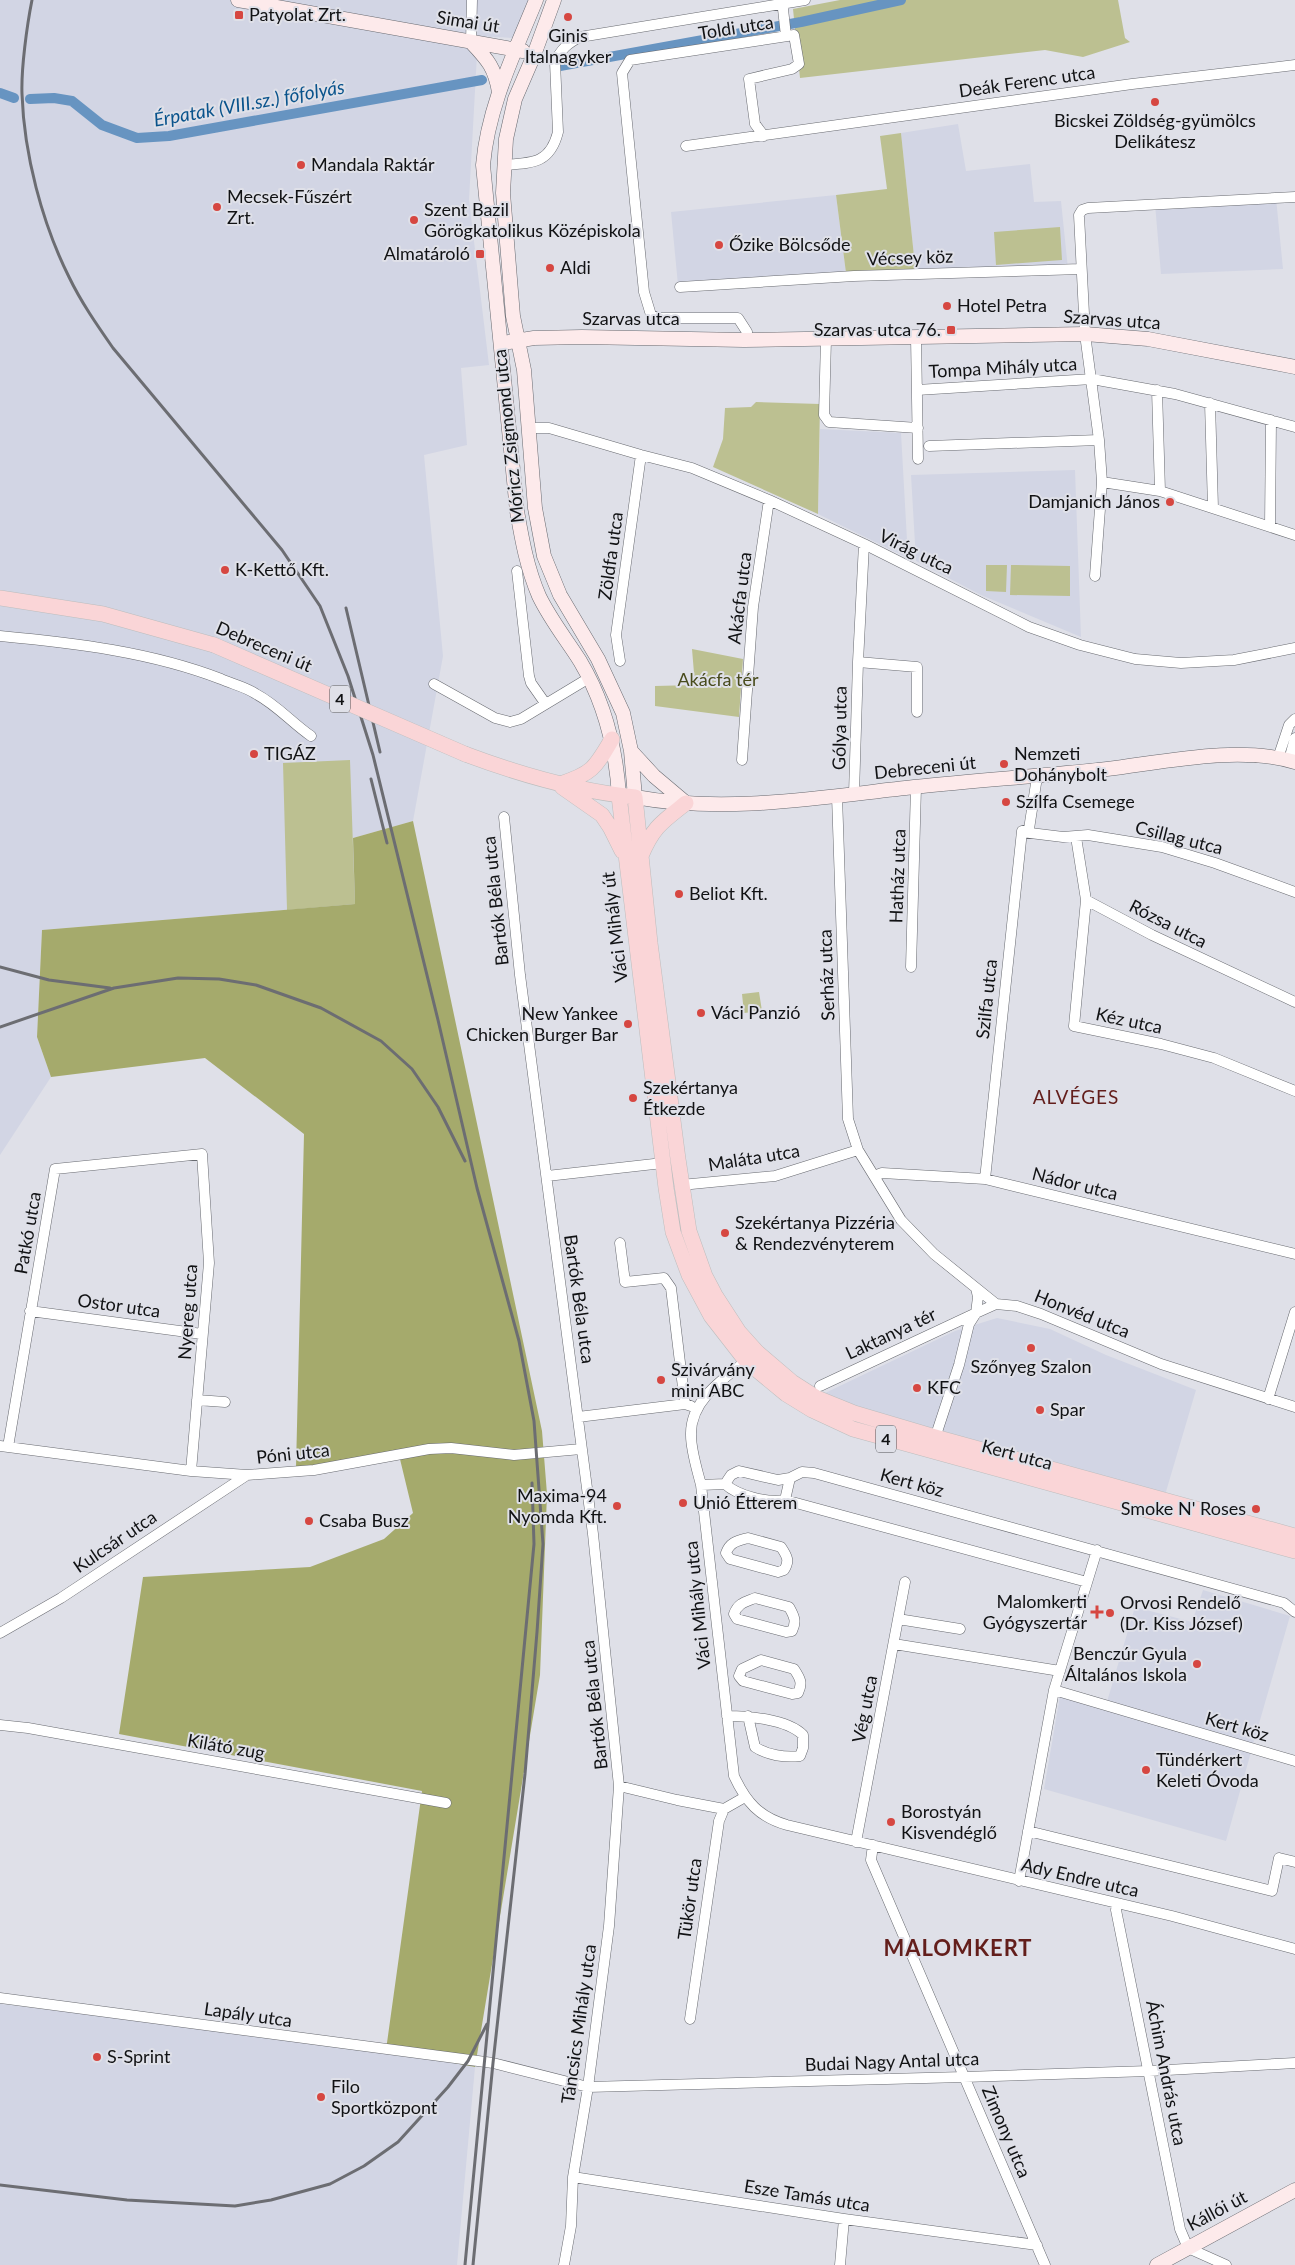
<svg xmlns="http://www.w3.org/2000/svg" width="1295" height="2265" font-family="Lato,sans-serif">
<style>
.built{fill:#d2d5e4}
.green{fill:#bcc091}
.forest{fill:#a5aa6c}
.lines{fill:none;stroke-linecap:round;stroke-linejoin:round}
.canal{stroke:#6794c1;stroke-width:10}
.street-casing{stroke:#686a70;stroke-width:11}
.secondary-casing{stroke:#686a70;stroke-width:15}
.primary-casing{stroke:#bcbdbd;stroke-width:16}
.street{stroke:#fff;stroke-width:10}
.secondary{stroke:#fdeaeb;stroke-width:14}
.primary{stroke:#fad5d7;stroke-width:15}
.rail{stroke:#6c6d72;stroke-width:3}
.primary-bridge-casing{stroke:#bcbdbd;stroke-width:16;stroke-linecap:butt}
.primary-bridge{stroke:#fad5d7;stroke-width:15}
.poi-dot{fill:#d64741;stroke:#dfe0e8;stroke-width:2}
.labels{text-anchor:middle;stroke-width:4;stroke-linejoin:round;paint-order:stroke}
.shield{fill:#dfe0e8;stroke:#4f5054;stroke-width:1}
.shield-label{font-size:16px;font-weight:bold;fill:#111214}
.poi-label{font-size:18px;fill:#111214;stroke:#dfe0e8;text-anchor:start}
.street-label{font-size:18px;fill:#111214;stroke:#dfe0e8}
.park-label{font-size:18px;fill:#484b1c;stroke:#dfe0e8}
.water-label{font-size:19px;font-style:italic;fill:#09538c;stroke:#dfe0e8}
.neighbourhood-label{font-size:19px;letter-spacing:1px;fill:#631e1b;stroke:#dfe0e8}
.district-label{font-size:22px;font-weight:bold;letter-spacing:1px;fill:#631e1b;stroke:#dfe0e8}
</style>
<rect width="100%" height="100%" fill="#dfe0e8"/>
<path class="built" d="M0,0h529l-15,38 -36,-2 -9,164 20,165 -28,3 6,77 -43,10 19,201 -30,165 -60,17 2,66 -313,26 -5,107 14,40 -51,78z
M958,124l8,47 64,-7 4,38 27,-1 7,68 -152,6 -15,-142z
M836,195l10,78 -168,12 -7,-73z
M1276,198l7,71 -122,5 -6,-70z
M820,429l81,4 7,125 -90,-44z
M1075,470l6,167 -100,-42 -65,-34 -5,-86z
M997,1318l53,11 56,26 90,35 -31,105 -302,-83 -38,-19 130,-62z
M1203,1590l87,26 -38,132 -146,-43 29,-98 57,15z
M1060,1696l191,56 -25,89 -182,-52z
M0,2004l386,46 89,17 -18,198h-457z"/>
<path class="green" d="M840,0h278l7,38 5,4 -47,15 -38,-7 -245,28 -7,-69z
M901,133l15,142 -70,-2 -10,-78 51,-6 -7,-53z
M1060,227l2,33 -66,5 -2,-33z
M756,402l64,2 -2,110 -105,-47 10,-28 2,-31 26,-1z
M986,565h21l-1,27 -20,-1z
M1011,565l59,1v30l-60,-1z
M692,649l51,10 -4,58 -84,-11v-20l40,-1z
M350,760l5,144 -68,6 -4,-147z
M759,992l3,19 -18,2 -2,-19z"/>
<path class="forest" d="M413,821l129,610 5,63 -7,181 -65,392 -89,-17 36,-259 -303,-57 24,-157 167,-10 74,-28 29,-26 -14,-58 -103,13 8,-334 -99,-76 -154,19 -14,-40 5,-107 313,-26 -2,-66z"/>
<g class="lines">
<path class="canal" d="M560,66l241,-44 100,-22
M0,93l14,5
M30,99l24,-1 18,3 30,24 35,13 32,-2 313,-56"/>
<g class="street-casing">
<path id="street" d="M782,0l4,36
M471,42l1,-42
M686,146l446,-62 163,-19
M503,165c29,-2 47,-1 55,-33l-3,-70c6,-13 13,-19 25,-25l225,-37
M680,287l174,-11 227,-7
M916,337l2,122
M826,339l-2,76 5,7 89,6
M744,340l3,-8 -9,-14h-78l-9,-3 -7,-23 -22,-219 8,-13 164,-25 5,29 -7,5 -43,10 6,45 9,12
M917,390l175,-11 83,15 120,33
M1157,390l3,101
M1210,403l3,105
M529,428h20l92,27 51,13 77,32 95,44 165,83 51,18 55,14 46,4 53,-3 61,-12
M929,446l170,-6
M1102,482l58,9 135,44
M1270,527l1,-107
M517,571l12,105 2,7 14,20
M1095,576l7,-94 -3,-42 -14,-106 -6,-119 3,-5 6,-2 207,-11
M0,636c75,7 151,16 221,43 11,5 25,8 35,15 21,11 36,29 55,42
M620,661l-4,-26 25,-180
M858,662l59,5v45
M434,684l61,34 15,4 11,-3 68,-41
M1278,758l11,-33 6,-6
M742,760l11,-153 16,-107
M1289,760l6,-22
M854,794l4,-132 6,-118
M837,796l11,323 10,31 43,70 33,34 62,50 21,2 24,8 120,50 134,43
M504,817l16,158 73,559 26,252 -10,140 -21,161 -15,90 -2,49 -7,39
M1029,829l8,-52
M1022,832l41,5 25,-2 74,12 53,16 80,29
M1076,837l10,63 66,35 143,67
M1086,900l-12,126 87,18 53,14 81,33
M911,967l5,-180
M547,1176l116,-13
M874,1176l8,-3 103,6 310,75
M985,1179l37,-348 7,-2
M681,1185l94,-9 83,-26
M620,1243l5,39 39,-4 7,10 14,116
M30,1311l172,23
M750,1358c-26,20 -60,42 -59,77 0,16 6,34 10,50l33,291c12,26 25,41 53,49l385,91 123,33
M820,1386l156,-73 2,-16 -2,-9
M1268,1399l27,-87
M197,1400l28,2
M578,1417l107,-13 6,2
M934,1441l25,-76 10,-41 7,-11 20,-9
M0,1446l191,25 56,4 67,-5 115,-21 22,-1 63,7 67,-6
M8,1447l47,-278 147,-15 7,109 -18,208
M725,1484l6,-9 8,-4 39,9 12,-2 12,-6 12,1 470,130 11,9
M701,1485l24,-1c13,12 42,19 60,16l302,82
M785,1500l5,-22
M748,1538l33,9c6,9 9,14 3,23l-6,2 -48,-13 -4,-6c4,-11 11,-12 22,-15z
M755,1598l34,9c5,9 8,14 3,24l-6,1 -49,-13 -3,-5c4,-11 11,-12 21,-16z
M898,1619l62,10
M0,1633l61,-35 186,-123
M894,1644l166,27
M761,1660l33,9c6,9 9,14 4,24l-6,1 -49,-13 -4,-5 3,-7z
M1054,1690l241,71
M727,1716c21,0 60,3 76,19v13l-3,8c-15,2 -33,-1 -45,-9l-7,-31
M0,1725l28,3 418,75
M619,1786l58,14 47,9
M1028,1831l244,60 7,-33 16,4
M856,1842l49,-260
M873,1845l-2,15 174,405
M1019,1881l35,-191 43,-140
M1117,1904l-1,6 64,319 8,19 38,17
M0,1998l493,65 95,24 376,-10 185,-6 146,-8
M690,2019l29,-198 5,-12 21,-12
M573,2177l271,42 193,26
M840,2265l4,-46"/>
</g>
<g class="secondary-casing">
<path id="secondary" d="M238,0l285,51
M536,0c-22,54 -48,107 -53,165l34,346c5,29 10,57 22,85 11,23 27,43 41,65 25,42 36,87 39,135
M554,0l-20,55 -19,44 -9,40 -3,54 10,123 11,54 11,138 9,48 16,39 38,64 25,54 8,38 4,46c92,17 187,0 279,-10 65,-7 129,-11 193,-18 57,-7 132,-24 188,-7
M471,42c17,18 24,26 28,50
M509,342l25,-4 48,-1 162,3 341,-6 63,5 147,28
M631,751l23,25 32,27
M1157,2265l138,-75"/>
</g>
<g class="primary-casing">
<path id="primary" d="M0,598l103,16 111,31
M465,754c56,21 111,37 170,43l15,146 28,216 11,72 16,45 10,19 24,37 18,20 35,30 25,16 37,15 81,24 360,99
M560,784c33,-11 35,-16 52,-45
M562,787l40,28 8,12 12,24
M619,796l47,392 7,44 16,43 22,41 35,45 40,33 26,16 41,19 442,122
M641,856c12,-29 21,-34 45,-53"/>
</g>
<use href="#street" class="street"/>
<use href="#secondary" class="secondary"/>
<use href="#primary" class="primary"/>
<path class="rail" d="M32,0c-5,25 -11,69 -10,94 2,60 20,129 47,183 12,25 28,48 44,71l169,202 38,56 28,70 25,79 65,265 39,168 42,153 15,80 9,123 -6,88 -12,142 -32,289 -20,202
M346,608l34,144
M371,779l16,64
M0,967l49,13 61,8
M0,1027l114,-39 64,-10 41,1 37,6 65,23 60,33 31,28 26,38 27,54
M0,2185l127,15 108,6 36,-6 59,-16 34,-18 34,-24 50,-55 20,-26 19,-37
M465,2265l69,-721 -2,-61"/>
<g class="primary-bridge-casing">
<path id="primary-bridge" d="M214,645l251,109"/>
</g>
<use href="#primary-bridge" class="primary-bridge"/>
</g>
<g class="poi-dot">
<rect x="234" y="10" width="10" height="10" rx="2.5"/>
<circle cx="568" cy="17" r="5"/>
<circle cx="1155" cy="102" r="5"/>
<circle cx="301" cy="165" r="5"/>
<circle cx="217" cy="207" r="5"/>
<circle cx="414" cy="220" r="5"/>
<circle cx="719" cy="245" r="5"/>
<rect x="475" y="249" width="10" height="10" rx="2.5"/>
<circle cx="550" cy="268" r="5"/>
<circle cx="947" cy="306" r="5"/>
<rect x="946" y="325" width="10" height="10" rx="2.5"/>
<circle cx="1170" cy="502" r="5"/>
<circle cx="225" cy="570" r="5"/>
<circle cx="254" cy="754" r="5"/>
<circle cx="1004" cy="764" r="5"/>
<circle cx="1006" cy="802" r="5"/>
<circle cx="679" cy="894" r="5"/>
<circle cx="701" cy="1013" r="5"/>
<circle cx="628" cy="1024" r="5"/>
<circle cx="633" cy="1098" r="5"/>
<circle cx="725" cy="1233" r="5"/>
<circle cx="1031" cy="1348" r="5"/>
<circle cx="661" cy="1380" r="5"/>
<circle cx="917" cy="1388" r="5"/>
<circle cx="1040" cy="1410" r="5"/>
<circle cx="683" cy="1503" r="5"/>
<circle cx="617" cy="1506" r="5"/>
<circle cx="1256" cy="1509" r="5"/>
<circle cx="309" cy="1521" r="5"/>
<path d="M1094.5 1604.5h5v5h5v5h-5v5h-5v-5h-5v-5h5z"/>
<circle cx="1110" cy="1613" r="5"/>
<circle cx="1197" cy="1664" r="5"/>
<circle cx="1146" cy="1770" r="5"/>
<circle cx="891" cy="1822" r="5"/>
<circle cx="97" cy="2057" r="5"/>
<circle cx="321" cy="2097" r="5"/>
</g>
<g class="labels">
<g class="shield">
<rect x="330" y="685.5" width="20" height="27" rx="4"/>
<rect x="876" y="1425.5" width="20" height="27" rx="4"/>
</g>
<g class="shield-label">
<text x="340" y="705">4</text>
<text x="886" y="1445">4</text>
</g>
<g class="poi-label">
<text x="249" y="21">Patyolat Zrt.</text>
<text x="568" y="42" text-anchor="middle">Ginis<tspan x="568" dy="21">Italnagyker</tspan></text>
<text x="1155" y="127" text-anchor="middle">Bicskei Zöldség-gyümölcs<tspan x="1155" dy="21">Delikátesz</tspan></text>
<text x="311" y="171">Mandala Raktár</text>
<text x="227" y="203">Mecsek-Fűszért<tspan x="227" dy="21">Zrt.</tspan></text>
<text x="424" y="216">Szent Bazil<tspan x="424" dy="21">Görögkatolikus Középiskola</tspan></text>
<text x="729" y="251">Őzike Bölcsőde</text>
<text x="470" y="260" text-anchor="end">Almatároló</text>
<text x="560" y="274">Aldi</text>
<text x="957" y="312">Hotel Petra</text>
<text x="941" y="336" text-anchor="end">Szarvas utca 76.</text>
<text x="1160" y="508" text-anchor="end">Damjanich János</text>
<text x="235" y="576">K-Kettő Kft.</text>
<text x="264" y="760">TIGÁZ</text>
<text x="1014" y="760">Nemzeti<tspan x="1014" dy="21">Dohánybolt</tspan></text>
<text x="1016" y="808">Szílfa Csemege</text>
<text x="689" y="900">Beliot Kft.</text>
<text x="711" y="1019">Váci Panzió</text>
<text x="618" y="1020" text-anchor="end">New Yankee<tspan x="618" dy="21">Chicken Burger Bar</tspan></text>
<text x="643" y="1094">Szekértanya<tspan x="643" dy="21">Étkezde</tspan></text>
<text x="735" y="1229">Szekértanya Pizzéria<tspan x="735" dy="21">&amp; Rendezvényterem</tspan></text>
<text x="1031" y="1373" text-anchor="middle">Szőnyeg Szalon</text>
<text x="671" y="1376">Szivárvány<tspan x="671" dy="21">mini ABC</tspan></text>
<text x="927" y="1394">KFC</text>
<text x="1050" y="1416">Spar</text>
<text x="607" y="1502" text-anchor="end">Maxima-94<tspan x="607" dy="21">Nyomda Kft.</tspan></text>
<text x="693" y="1509">Unió Étterem</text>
<text x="1246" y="1515" text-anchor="end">Smoke N' Roses</text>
<text x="319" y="1527">Csaba Busz</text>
<text x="1087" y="1608" text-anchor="end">Malomkerti<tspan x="1087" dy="21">Gyógyszertár</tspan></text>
<text x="1120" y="1609">Orvosi Rendelő<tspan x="1120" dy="21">(Dr. Kiss József)</tspan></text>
<text x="1187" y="1660" text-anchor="end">Benczúr Gyula<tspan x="1187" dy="21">Általános Iskola</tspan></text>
<text x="1156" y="1766">Tündérkert<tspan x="1156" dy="21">Keleti Óvoda</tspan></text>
<text x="901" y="1818">Borostyán<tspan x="901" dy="21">Kisvendéglő</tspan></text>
<text x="107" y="2063">S-Sprint</text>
<text x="331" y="2093">Filo<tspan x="331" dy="21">Sportközpont</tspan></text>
</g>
<g class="street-label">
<text transform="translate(468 22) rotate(9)" y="6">Simai út</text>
<text transform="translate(736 28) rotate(-9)" y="6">Toldi utca</text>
<text transform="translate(1027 82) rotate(-8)" y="6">Deák Ferenc utca</text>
<text transform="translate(910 258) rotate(-2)" y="6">Vécsey köz</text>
<text x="631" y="325">Szarvas utca</text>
<text transform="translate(1112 320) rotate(4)" y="6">Szarvas utca</text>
<text transform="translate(1003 368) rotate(-3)" y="6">Tompa Mihály utca</text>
<text transform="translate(509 436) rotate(-96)" y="6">Móricz Zsigmond utca</text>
<text transform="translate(916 552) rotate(26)" y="6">Virág utca</text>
<text transform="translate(611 556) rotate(-82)" y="6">Zöldfa utca</text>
<text transform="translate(740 598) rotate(-83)" y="6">Akácfa utca</text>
<text transform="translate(264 647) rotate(23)" y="6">Debreceni út</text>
<text transform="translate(840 728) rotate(-89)" y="6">Gólya utca</text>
<text transform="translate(925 768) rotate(-6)" y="6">Debreceni út</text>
<text transform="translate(1179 838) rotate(14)" y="6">Csillag utca</text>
<text transform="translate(898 876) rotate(-88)" y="6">Hatház utca</text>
<text transform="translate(496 901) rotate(-96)" y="6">Bartók Béla utca</text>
<text transform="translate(1168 924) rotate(27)" y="6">Rózsa utca</text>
<text transform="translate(615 927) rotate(-97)" y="6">Váci Mihály út</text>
<text transform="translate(827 975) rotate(-92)" y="6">Serház utca</text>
<text transform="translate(987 999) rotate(-84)" y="6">Szilfa utca</text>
<text transform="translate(1129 1021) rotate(12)" y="6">Kéz utca</text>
<text transform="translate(754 1158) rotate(-9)" y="6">Maláta utca</text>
<text transform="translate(1075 1184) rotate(14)" y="6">Nádor utca</text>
<text transform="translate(28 1233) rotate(-80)" y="6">Patkó utca</text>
<text transform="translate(579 1299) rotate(82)" y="6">Bartók Béla utca</text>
<text transform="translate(119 1306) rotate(8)" y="6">Ostor utca</text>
<text transform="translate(188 1312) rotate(-86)" y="6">Nyereg utca</text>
<text transform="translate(1082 1314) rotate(22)" y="6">Honvéd utca</text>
<text transform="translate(891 1334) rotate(-25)" y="6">Laktanya tér</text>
<text transform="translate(293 1454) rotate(-6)" y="6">Póni utca</text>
<text transform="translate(1017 1455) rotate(15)" y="6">Kert utca</text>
<text transform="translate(912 1483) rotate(15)" y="6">Kert köz</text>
<text transform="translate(115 1542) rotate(-34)" y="6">Kulcsár utca</text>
<text transform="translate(698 1605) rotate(-96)" y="6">Váci Mihály utca</text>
<text transform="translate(595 1705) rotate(-96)" y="6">Bartók Béla utca</text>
<text transform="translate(865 1709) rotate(-79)" y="6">Vég utca</text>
<text transform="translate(1237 1727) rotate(16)" y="6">Kert köz</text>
<text transform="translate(226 1747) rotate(10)" y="6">Kilátó zug</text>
<text transform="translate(1080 1878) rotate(13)" y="6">Ady Endre utca</text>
<text transform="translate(690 1899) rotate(-82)" y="6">Tükör utca</text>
<text transform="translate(248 2015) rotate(8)" y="6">Lapály utca</text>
<text transform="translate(579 2024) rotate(-82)" y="6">Táncsics Mihály utca</text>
<text transform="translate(892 2062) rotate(-2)" y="6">Budai Nagy Antal utca</text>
<text transform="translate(1166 2073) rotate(79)" y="6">Áchim András utca</text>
<text transform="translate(1006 2132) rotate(67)" y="6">Zimony utca</text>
<text transform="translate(807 2196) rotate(9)" y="6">Esze Tamás utca</text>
<text transform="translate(1217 2211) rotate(-28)" y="6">Kállói út</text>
</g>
<g class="park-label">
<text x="718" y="686">Akácfa tér</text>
</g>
<g class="water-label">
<text transform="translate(249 103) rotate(-10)" y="7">Érpatak (VIII.sz.) főfolyás</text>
</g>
<g class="neighbourhood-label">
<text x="1076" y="1104">ALVÉGES</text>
</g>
<g class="district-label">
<text x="958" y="1956">MALOMKERT</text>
</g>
</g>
</svg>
